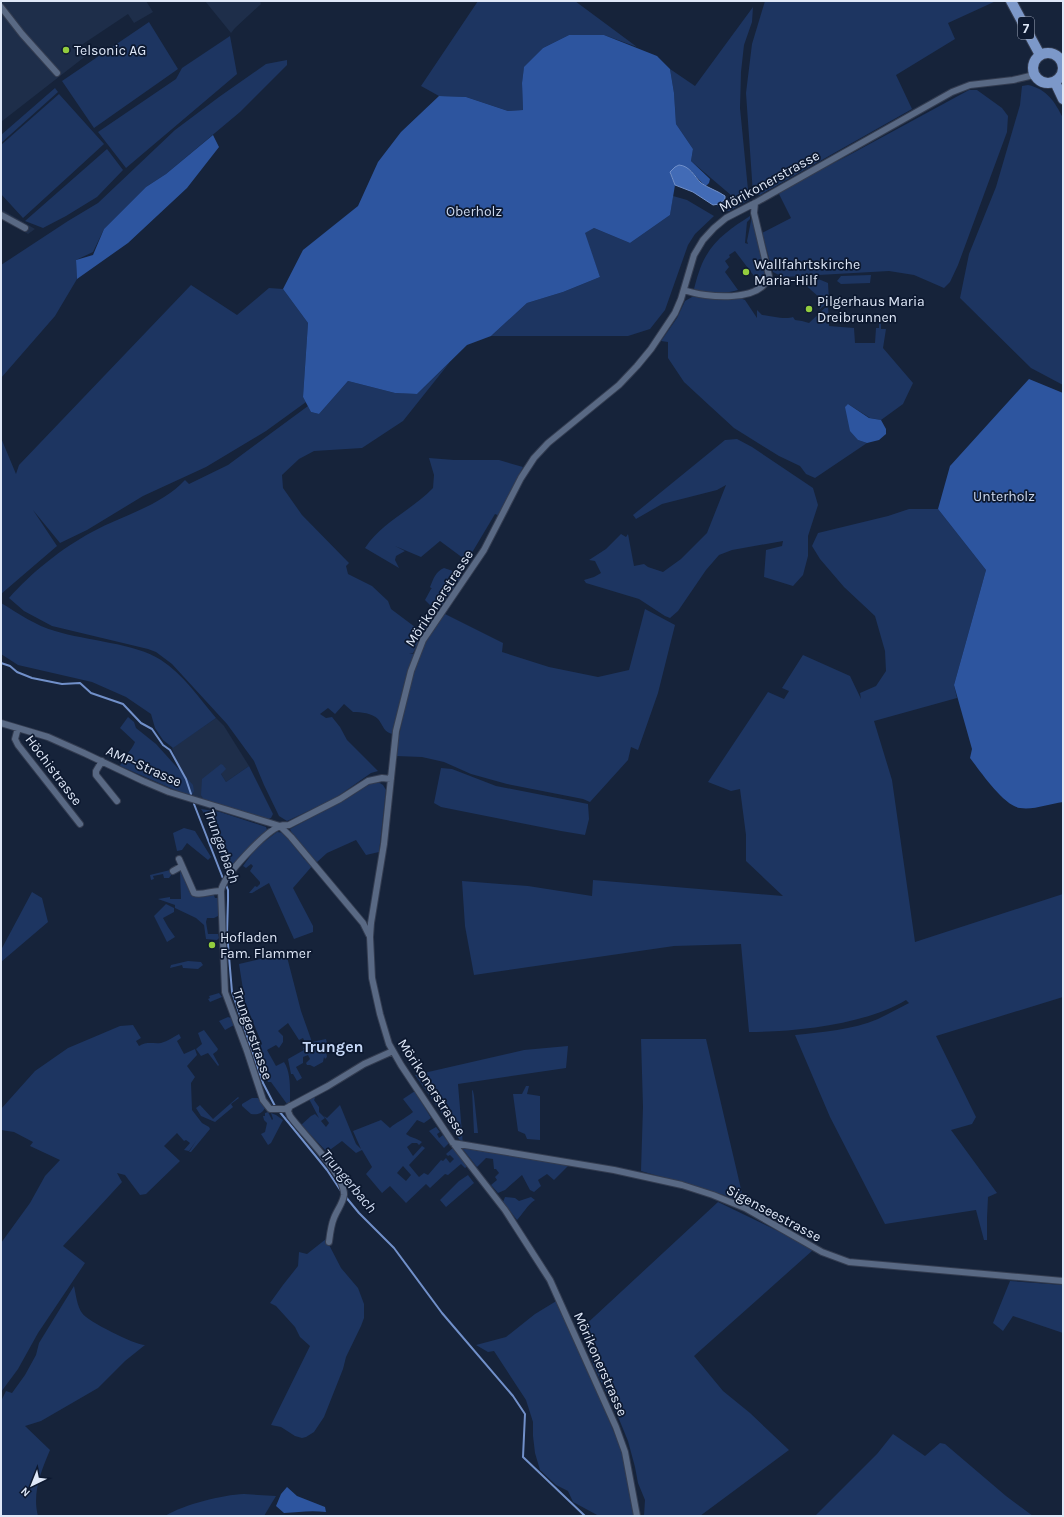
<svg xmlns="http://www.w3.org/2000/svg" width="1064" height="1517" font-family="Karla,sans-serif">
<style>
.built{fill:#1e2e4a}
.green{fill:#1d3561;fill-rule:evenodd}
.forest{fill:#2d559f}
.water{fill:#426bb6;stroke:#7190ca}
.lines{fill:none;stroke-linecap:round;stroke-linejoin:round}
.stream{stroke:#7190ca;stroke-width:2}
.minor-casing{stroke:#333c50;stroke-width:8}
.tertiary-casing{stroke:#333c50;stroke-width:10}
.primary-casing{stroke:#333c50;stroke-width:12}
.minor{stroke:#596984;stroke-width:6}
.tertiary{stroke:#596984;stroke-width:8}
.primary{stroke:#7c98c9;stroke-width:10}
.poi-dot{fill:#93cd3e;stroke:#0d1930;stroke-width:1.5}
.labels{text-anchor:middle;stroke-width:3.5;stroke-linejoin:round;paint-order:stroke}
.shield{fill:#0d1930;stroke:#a0aabc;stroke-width:1}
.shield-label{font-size:13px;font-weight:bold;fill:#dfe8f8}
.poi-label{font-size:14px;fill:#dfe8f8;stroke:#0d1930;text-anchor:start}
.street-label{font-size:14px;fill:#dfe8f8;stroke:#0d1930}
.park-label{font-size:14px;fill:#cedaef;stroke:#0d1930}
.water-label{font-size:15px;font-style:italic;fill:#cdd9ee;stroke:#0d1930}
.quarter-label{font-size:16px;font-weight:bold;fill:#c6d8f7;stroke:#0d1930}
</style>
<rect width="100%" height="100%" fill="#16233a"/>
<path class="built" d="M1,1h145l7,11 -19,11 -6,-9 -48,32 7,9 -86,67z
M205,1h55l1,3 -26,24 -4,5z
M1,209l34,20 -7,5 -27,-17z
M216,718l8,8 25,40 -23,16 -5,-8 2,-9 -19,35 -13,-3 -12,-27 -7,-22z"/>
<path class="green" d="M478,1h97l62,46 -33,-12h-35l-26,13 -19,20 -2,15 1,27 -15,1 -42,-14 -27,-1 -18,-10z
M765,1h231l-48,22 7,16 -59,36 16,34 -152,86 -7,-1 -7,-101 6,-49z
M753,7l-1,15 -8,23 -3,27 -1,36 9,92 -20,11 -9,-2 -3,-4 15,-9 -41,-35 2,-12 -17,-25 -2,-31 -4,-24 25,17z
M149,22l29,47 -84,59 -32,-47z
M230,36l7,38 -111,94 -28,-36 78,-53 6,-11z
M287,60v5l-47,47 -74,62 -20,13 -42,42 -11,23 -17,8 1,19 -22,37 -54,62v-113l67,-44 30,-18 77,-73 44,-33 47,-33z
M1028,85c19,4 27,17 35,33v267l-32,-17 -71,-70 9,-44 27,-67 24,-82 2,-19z
M55,88l3,4 -57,51v-8z
M969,90h8l25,18 6,8 -1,16 -49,133 -8,17 -6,6 -30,-13 -25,-4 -106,6 -10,-5 -11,-39 29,-15 -13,-26 75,-39z
M59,94l45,50 -81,74 -22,-24v-49z
M107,149l16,21 -26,27 -31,19 -23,12 -18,-7z
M673,196l14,4 27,16 -19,18 -7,11 -23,65 -15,19 -22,7h-137l36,-33 36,-11 37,-15 -16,-44 10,-5 36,15 40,-28z
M750,216v3l-3,3 -2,21 3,1 -1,-3 5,-25 13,49 1,10 -5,4 -3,-3 -1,-2 -3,2 -19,-25 -6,4 1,2 -5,4 4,6 -4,5 13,18c-13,4 -32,4 -44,-1 3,-11 6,-23 12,-33 10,-18 27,-29 44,-40z
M871,275l-1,8 -29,1 -4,-3 4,-5z
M816,278l12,5 1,19 -9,7 -2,-5 2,-6 -18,-16 -18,1 10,-3z
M191,285l46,30 32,-27 14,1 25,34 -5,74 3,5 -40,29 -60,36 -63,29 -56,34 -27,13 -27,-33 24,36 -56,48v-156l15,36 3,-9z
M692,297h45l8,3 12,18v-8l5,5c9,1 24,5 31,2l2,3 7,1 7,2 19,-18 1,21 25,2 1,15h20l1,-15h3v-5h2v6h5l-3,19 30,35 -10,21 -22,16 -11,-2 -22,-14 10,36 9,3 -52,35 -9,-4 -6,-8 -21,-10 -45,-28 -24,-22 -26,-24 -16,-24v-16l-7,-1 16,-23 8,-17z
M450,362l-47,59 -41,27 -48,3 -15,8 -17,16 1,13 19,27 47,48 -3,3 2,8 24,12 16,15 3,8 24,18 7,9 -9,17h-4l5,1 -21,80c-9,-1 -10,-9 -15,-15 -6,-6 -17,-7 -25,-7l-9,-8 -9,10 -7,-6 -8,6 6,4 6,-1 8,10 7,13 31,31 -7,2 -37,26 -47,22 -8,-5 -15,-31 -10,-24 -27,-37 -55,-60 -16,-12 -8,-3 -96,-23 -28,-15 -15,-13c22,-25 53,-50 83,-66 31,-17 69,-26 93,-52l4,4 39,-19 80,-59 3,6 8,2 29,-33 47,12 22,1z
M737,439l15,8 61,41 5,17 -10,31v20l-5,19 -10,11 -29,-9 2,-27 16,-4 1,-5 -51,9 -13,5 -13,15 -28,41 -8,7 -5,-2 -26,-17 -53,-16 -2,-3 10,-3 7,-4 -6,-12 -6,-1 17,-11 15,-15 5,3 2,-3 6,32 10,-2 4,3 15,5 18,-13 26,-26 19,-48 -9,5 -55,14 -26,15 -3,-4 92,-75z
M429,458l25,2h45l24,7 -23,49 -5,-2 -28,47 -27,-20 -19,16 -26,-11 10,5 -9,5 -1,4 4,8 -34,-20c16,-25 47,-38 68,-60l1,-13z
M909,509h29l48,61 -32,115 3,13 -83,23 18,59 23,162 148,-48v103l-127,39 40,81 -4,7 -21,6 46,63 -9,4 -1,21v22h-3l-8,-30 -91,14 -55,-107 -35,-82c28,-3 57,-5 83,-16 10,-5 20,-10 31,-16l-3,-3c-39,24 -110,32 -157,32l-8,-88 -67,2 -200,29 -9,-49 -3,-45 66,5 64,10 1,-16 190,16 -37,-35v-26l-6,-46 -9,2 -23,-9 60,-90 16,7 5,-8 -7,-3 21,-33 47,21 11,23 -1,-6 16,-7 10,-15 -1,-20 -10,-35 -31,-29 -24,-28 -8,-13 6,-13 70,-17z
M444,568l15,5 4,5 -23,32 -9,-4 -6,-6 6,-11h1l-2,-2c4,-9 5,-15 14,-19z
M1,603c17,10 35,23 54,28 32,10 80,12 106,29 22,14 38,38 55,58l-43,30 -10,-8 -8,-12 -4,-14 -25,-17 -34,-15 -74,-17 -17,-11z
M645,609l30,16 -17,68 -20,57 -7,-3 -3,13 -38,42 -7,-3 -76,-15 -36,-10 -27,-12 -22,-5 -26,-1 1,-11 12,-56 8,-27 9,-22 19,-26 58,29 -1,9 47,15 49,10 31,-7z
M429,610l6,6 -9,13 -2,-1 -3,-3z
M128,717l6,5 2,6 20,16 37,41 1,6 -3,6 -71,-31c3,-10 11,-14 15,-24l-15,-14z
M221,764l2,1 3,4 -5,5 5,8 23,-16 24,48 -2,4 -3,1 -64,-19 -3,-5 1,-16z
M441,768l11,1 44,17 92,18 1,15 -4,16 -24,-4 -120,-24 -7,-4z
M375,780l8,5 3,5 -7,62 -13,3 -10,-15 -29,13 -11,10 -20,-21 -6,-13 63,-34z
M201,809l19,3 46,15 1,3 -2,3 -37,40 -10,-26 -5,-20z
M184,828l11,3 16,26 -3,3 -21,-17 -5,7 -5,1 -4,-18z
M277,832l8,1 19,26 9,6 -20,23 20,38v6l-19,7 -25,-56 -17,10h-3l6,-7 2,1 3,-3v-2l-10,-11 3,-5 -2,-2 -5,4 -3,-2 13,-18z
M170,870l2,4 -3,4h-5l-1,-4 -10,2 1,3 -3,1 -1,-5z
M180,871h2l8,20 4,5 19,-3 2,5h3l2,17 -6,3h-7l-1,4 2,12h10l1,4 -2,2 -11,-1 -2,-14 -8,-7 -21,-10v-3l-17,-6 12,-2v2h11z
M32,892l10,6 6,24 -47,40v-12z
M166,904l8,4v4l-11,6 5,9 7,10 -8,5 -13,-26z
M286,953l15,58 11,31 14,-3 1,4 -2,1 2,13 -2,2 -1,-2 -1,5 -9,5 -4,-2h-3l-1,-2 4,-4 -2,-4 -5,2v6l-7,4 6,11 -5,3 -4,-7h-2l-3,-15 16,-9 -1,-2 4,-2 -4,-8 -4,2 -11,-17 -10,8 5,5v6l-4,6 -3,-3 -9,5 9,16 8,-4c7,10 6,28 6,40l-3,2 -16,-22h-3l-6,-14 -5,-18 5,-6 -17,-42 -6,-38z
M188,961l13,1 2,3 -5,4 -15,-1 -1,-3 -12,3 1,-3z
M219,993l3,4 -12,5 -2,-3 2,-1 -1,-2z
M228,1017l3,1 3,7 -9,5 -6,-9z
M133,1025l8,13 -5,3 3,5c8,-5 14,-2 22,-3 7,-2 12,-6 18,-9l2,4 -4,3 7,13 11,-5 2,6 -10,11 8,11 -4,6 1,27 10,13 7,4 1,2 -19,23h-2l7,-11 -7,10 -5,-1 6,-7 -4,-3 -2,1 -7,-8 -13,13 16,15 -34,33 -6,1 -15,-20 -8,-2 5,9 -59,64 22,17 -47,70 -20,36 -17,23v-149l29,-40 15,-27 15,-16 -30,-14 3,-4 -19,-10 -13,-2v-21l34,-38 33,-23 52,-22z
M204,1030l14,19 -1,2 -4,3 6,11 -1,1 -10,-13 -7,3 -5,-7 6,-5 -4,-11z
M641,1039h65l38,163 -3,2 -17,-9 -83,-24 2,-64z
M568,1046l-2,22 -108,16 5,61 -24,-36 -24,-34 109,-25z
M526,1086h3l-2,8 13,2v44l-13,-1 -2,-5 -7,-3 -5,-37h9z
M472,1090l1,1 1,5 4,37h-4z
M415,1091l16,27 -7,5 -7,-3 -11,14c5,4 11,4 16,8l-3,3 -2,-2h-5l-5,4 6,9 9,-10 3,2 -16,17 10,12 5,-4 4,2 13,-15 2,1 3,-3 4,5 4,-4 -4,-4 -2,1 -2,-2 8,-7 14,19 -3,2 -4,-4 -13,11 -3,-1 -15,14 -4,-4 -20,19 -16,-17 -8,7 -16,-19 6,-7 -10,-17 -6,3 -14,-12 -15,11 -26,-27 10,-9 4,-2 4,4 -10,-19 5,-2 1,1 -1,2 5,7v5l6,6 -4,3 5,6 3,-4 -5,-7 3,2 13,-13 16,39 5,5 -8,-18 28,-11 9,8c5,-5 16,-10 23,-16l-10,-13zM403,1166l8,9 -5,6 -9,-8z
M238,1097l1,1 -8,6 2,3 -18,15 -14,-6 -5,-8 4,-3 13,14z
M252,1098h6l7,10c-3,6 -8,7 -14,6l-9,-8v-2z
M268,1112l4,8 1,-1 -2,-6 5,2 7,5 -12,23 -3,2 -7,-11 4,-2 2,-9 -3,-3 -1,-4h2v-3z
M436,1127l4,5 -3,2 2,4 4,-3 6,8 -5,5 -15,-17z
M469,1146l101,18 -16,16 -7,-6 -9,6 3,6 -7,6 -4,-2 -8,-15 -17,15 -7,3 -7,-8 6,-5 -2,-3 4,-4 -3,-4h-2l-1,-10 -7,-1 -9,9 -15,-19z
M468,1175l6,8 -28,24 -6,-7 19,-19z
M505,1197l10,1 4,3 12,-4 4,3c-8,5 -12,14 -18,20l-14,-18z
M718,1202l62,30 33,18 -119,106 29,35 27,22 39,37 -89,66h-56l1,-16 -7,-17 -3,-16 -7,-26 -9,-22 -25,-52 -13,-38z
M326,1239l15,29 17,20 6,16v14l-3,8 -15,31 -3,12 -19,48 -10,15 -8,5 -4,1 -7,-2 -14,-9 -10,-2 39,-79 -10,-9 -5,-10 -19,-21 -6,-3 13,-18 15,-19 1,-14 8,2z
M1010,1281l53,4v48l-50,-17 -10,15 -10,-8z
M74,1286c2,9 3,20 8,27 5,8 53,32 63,32l-20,16 -27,27 -57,33 -16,5 25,24c-9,21 -18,44 -12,66h-37v-115l5,-10 6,2 13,-18 11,-20 3,-12z
M558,1300l64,151 12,65h-35l-26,-14 -5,-11 -12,-6 -16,-15 -5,-17 -2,-17v-14l-7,-22 -32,-49 -6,1 -12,-7 30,-8 29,-23z
M893,1434l32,22 15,-13 5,1 61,52 27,20h-218l62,-62z
M244,1494l32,2 -12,20h-99c20,-12 57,-21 79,-22z"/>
<path class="forest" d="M569,35h35l53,21 13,13 4,24 2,31 17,25 -2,12 19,18 -1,4 -3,3 -4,-3 -13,-14 -19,4 5,12 -5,30 -40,28 -36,-15 -9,5 15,44 -37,15 -36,11 -36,33 -24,9 -50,49 -22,-1 -47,-12 -29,33 -8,-2 -8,-15 5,-74 -25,-34 20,-39 55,-44 20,-44 23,-30 38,-36 27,1 42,14 15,-1 -1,-27 2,-16 19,-19z
M213,135l6,12 -32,41 -59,55 -51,36 -1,-19 17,-5 11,-26 42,-42 20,-13z
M1029,379l34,14v409c-14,2 -29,8 -43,6 -16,-2 -40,-37 -50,-50l2,-9 -18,-64 32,-115 -48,-61 12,-43z
M848,404l21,14 12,2 5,9v5l-7,6 -12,3 -9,-3 -8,-9 -5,-24z
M287,1487l10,9 28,11 1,5c-15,-2 -27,0 -42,1l-8,-7 5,-12z"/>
<path class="water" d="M679,165c11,1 15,11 22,18 7,5 17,8 24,13v3l-6,5 -6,1 -20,-13 -18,-7 -5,-13 5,-5z"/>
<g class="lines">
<path class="stream" d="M1,663l9,3 7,6 15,6 30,6 18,-1 11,10 32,11 18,19 11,6 11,16 7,5 16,29 5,15
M194,804l30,77
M226,885l2,5v10l-1,33 5,59 31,91 13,25
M279,1111l48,59 14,21
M345,1196l14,17 35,35 48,65 71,83 12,18 -2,43 62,59"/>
<g class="minor-casing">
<path id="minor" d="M1,7l21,27 35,39
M1,215l24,13
M684,290c22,8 77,13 85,-14l-15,-63 1,-10
M1,723l47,14 36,16 59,28 26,11 111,34 11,11 72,86 6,12
M18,728l-3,11 3,6 62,79
M102,761l-6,10v4l21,26
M391,779l-9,-1 -14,3 -28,18 -51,26c-3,0 -7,0 -9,1 -15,6 -57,50 -59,65l4,101 22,59 16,49 7,9h15l43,-23 36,-22 29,-13
M179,859l15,34c8,3 18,-3 27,-2
M173,871l9,-5
M290,1106l-2,5 2,5c12,17 55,58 54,79 -1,8 -7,15 -10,23 -3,7 -4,16 -5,24
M453,1143l161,27 68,15 31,10 32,13 77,44 27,10 214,19
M637,1516l-12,-64 -9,-25 -66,-147 -45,-70 -52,-67 -52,-78 -12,-21 -9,-30 -8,-36 -2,-41 1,-14 13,-79 12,-113 15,-60 12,-31 61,-90 37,-72 13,-20 14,-15 71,-58 18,-19 14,-17 24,-36 6,-14 13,-44 9,-15 11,-12 12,-10 29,-15 197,-111 18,-7 43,-5 21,-5"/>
</g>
<g class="tertiary-casing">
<path id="tertiary" d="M1061,62l2,-1"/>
</g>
<g class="primary-casing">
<path id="primary" d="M1011,1l29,54
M1033 68a15 15 0 1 1 30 0a15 15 0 1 1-30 0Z
M1055,82l8,17"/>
</g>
<use href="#minor" class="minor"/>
<use href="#tertiary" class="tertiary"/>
<use href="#primary" class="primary"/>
</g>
<g class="poi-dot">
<circle cx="66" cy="50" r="4"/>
<circle cx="746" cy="272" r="4"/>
<circle cx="809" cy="309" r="4"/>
<circle cx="212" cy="945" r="4"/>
</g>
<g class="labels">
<rect class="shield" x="1018" y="17" width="16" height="22" rx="3"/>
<g class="shield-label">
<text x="1026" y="33">7</text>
</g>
<g class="poi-label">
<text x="74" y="55">Telsonic AG</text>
<text x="754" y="269">Wallfahrtskirche<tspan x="754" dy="16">Maria-Hilf</tspan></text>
<text x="817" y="306">Pilgerhaus Maria<tspan x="817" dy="16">Dreibrunnen</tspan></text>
<text x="220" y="942">Hofladen<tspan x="220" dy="16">Fam. Flammer</tspan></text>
</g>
<g class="street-label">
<text transform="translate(769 181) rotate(-29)" y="5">Mörikonerstrasse</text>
<text transform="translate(439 598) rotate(-57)" y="5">Mörikonerstrasse</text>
<text transform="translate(144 766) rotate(24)" y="5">AMP-Strasse</text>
<text transform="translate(54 770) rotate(53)" y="5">Höchistrasse</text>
<text transform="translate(253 1034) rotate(71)" y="5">Trungerstrasse</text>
<text transform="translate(432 1087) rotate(57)" y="5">Mörikonerstrasse</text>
<text transform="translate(774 1213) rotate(28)" y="5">Sigenseestrasse</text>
<text transform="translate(601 1364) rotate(66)" y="5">Mörikonerstrasse</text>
</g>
<g class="park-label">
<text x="474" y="216">Oberholz</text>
<text x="1004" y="501">Unterholz</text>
</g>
<g class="water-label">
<text transform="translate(222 846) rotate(70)" y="5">Trungerbach</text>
<text transform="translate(349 1181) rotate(50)" y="5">Trungerbach</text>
</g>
<g class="quarter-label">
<text x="333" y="1052">Trungen</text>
</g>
</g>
<rect width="1064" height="1517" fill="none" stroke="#dfe8f8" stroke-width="4"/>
<g transform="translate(32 1485) rotate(223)" stroke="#0d1930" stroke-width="3" paint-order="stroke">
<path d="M0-3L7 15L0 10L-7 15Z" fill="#dfe8f8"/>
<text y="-6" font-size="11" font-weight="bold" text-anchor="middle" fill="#dfe8f8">N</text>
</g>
</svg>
